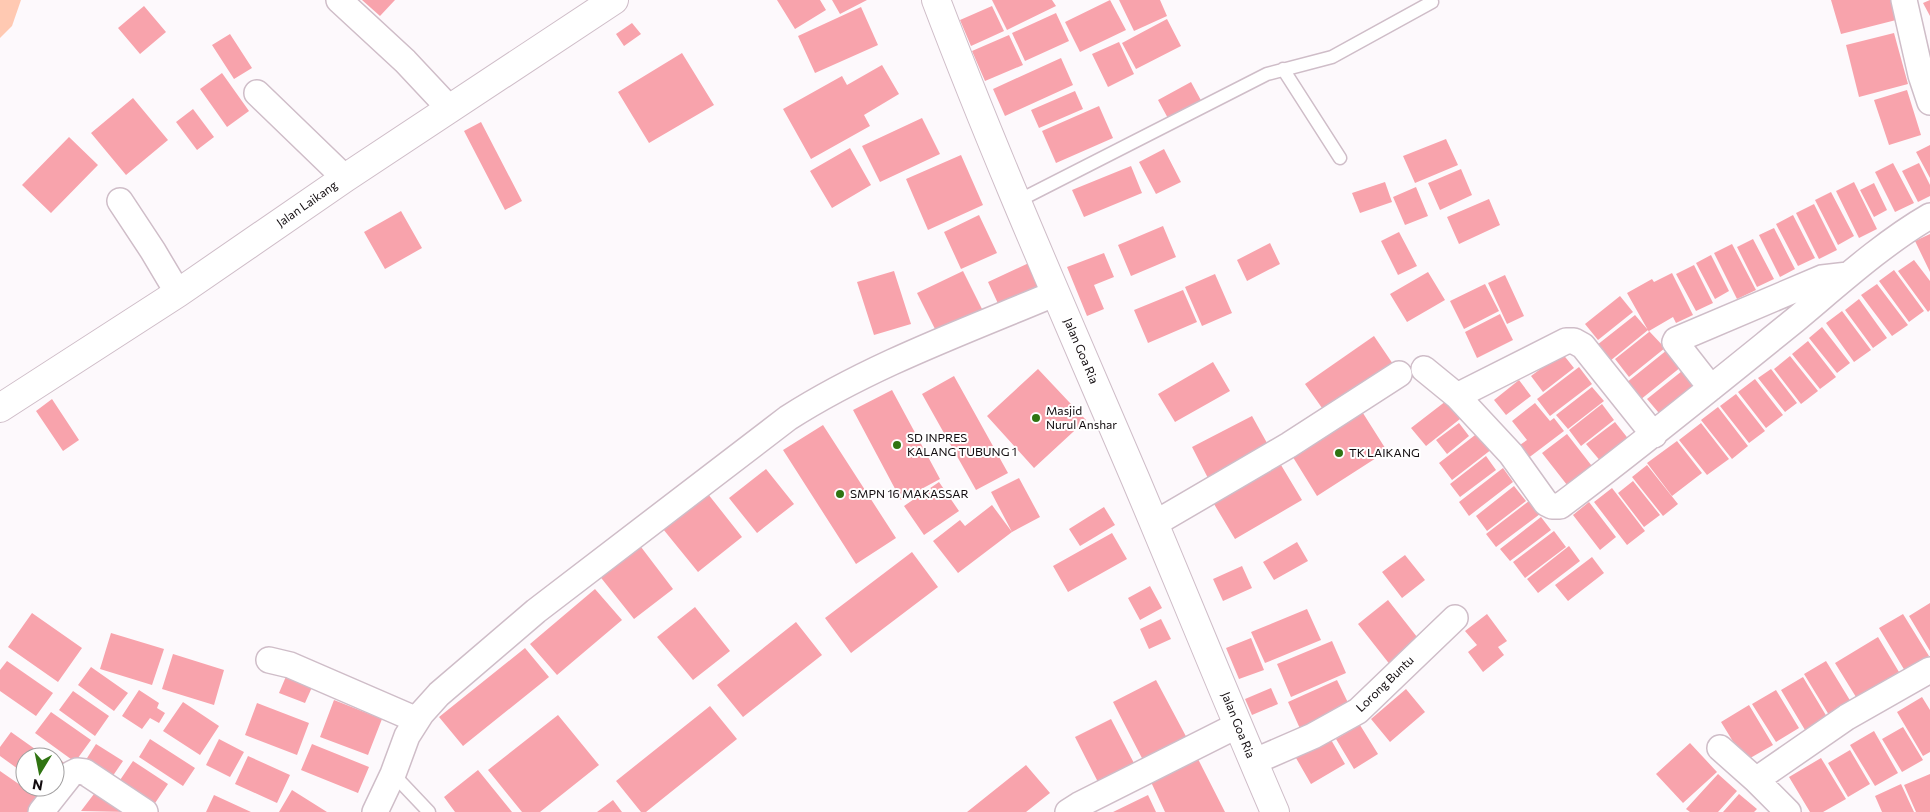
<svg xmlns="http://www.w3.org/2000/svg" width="1930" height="812" font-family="Commissioner,sans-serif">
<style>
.green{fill:#ffc9b2}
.building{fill:#f8a3ac}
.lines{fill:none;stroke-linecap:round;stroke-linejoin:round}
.lane-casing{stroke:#cfbdc8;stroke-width:15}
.street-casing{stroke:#cfbdc8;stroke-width:28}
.secondary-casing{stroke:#cfbdc8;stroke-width:30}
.lane{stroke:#fff;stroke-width:12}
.street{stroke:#fff;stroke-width:25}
.secondary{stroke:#fff;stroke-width:28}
.poi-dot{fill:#307412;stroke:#fff;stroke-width:2}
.labels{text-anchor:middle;stroke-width:4;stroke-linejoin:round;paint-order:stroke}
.street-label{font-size:12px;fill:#120c0f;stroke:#fff}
.poi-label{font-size:12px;fill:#120c0f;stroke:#fff;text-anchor:start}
</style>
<rect width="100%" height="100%" fill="#fdf9fc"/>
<path class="green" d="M0,0h21l-9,26 -12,12z"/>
<path class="building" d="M362,0h33l-15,16z
M777,0h43l6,10 -31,19z
M832,0h35l-27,14z
M992,0h60l4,6 -49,24z
M1110,0l16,30 -46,22 -15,-30z
M1119,0h41l7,16 -33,15z
M1831,0h64l5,19 -59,15z
M1930,0v16l-7,-13z
M144,6l22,26 -26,22 -22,-26z
M992,6l12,25 -33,15 -11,-26z
M861,7l17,38 -63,28 -17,-37z
M1056,13l13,28 -44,20 -13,-28z
M1167,19l14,27 -45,23 -14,-26z
M632,23l9,11 -17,12 -8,-12z
M1894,33l14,51 -49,13 -13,-52z
M230,34l22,34 -18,11 -22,-34z
M1009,35l14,30 -38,16 -13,-30z
M1119,42l15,32 -26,13 -16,-33z
M682,53l32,52 -65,38 -31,-51z
M1061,58l12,27 -68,31 -12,-27z
M882,65l17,29 -35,21 6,11 -59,33 -28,-50 59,-33 5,9z
M222,73l27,38 -22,16 -27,-38z
M1191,82l12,22 -33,18 -12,-22z
M1907,90l14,45 -32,10 -15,-45z
M1075,91l8,18 -44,19 -8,-18z
M133,98l35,42 -42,35 -35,-42z
M1099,106l14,32 -57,25 -14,-32z
M193,109l21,28 -17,13 -21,-28z
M922,118l18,36 -60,28 -18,-36z
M481,122l41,79 -17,9 -41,-79z
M69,137l29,28 -47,48 -29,-28z
M1446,139l12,26 -43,18 -12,-27z
M1930,145v33l-14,-26z
M850,148l21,37 -39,23 -22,-37z
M1164,149l17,33 -25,12 -17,-32z
M961,155l22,50 -55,25 -22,-51z
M1893,163l21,40 -19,9 -20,-40z
M1919,163l11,22v11l-12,6 -16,-31z
M1131,166l11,27 -58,24 -12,-27z
M1461,169l11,26 -32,15 -12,-27z
M1385,182l7,20 -32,11 -8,-20z
M1854,182l23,47 -18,9 -23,-47z
M1874,183l13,27 -13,7 -14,-27z
M1416,187l12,29 -23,9 -12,-28z
M1831,192l23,44 -16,9 -23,-45z
M1489,199l11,26 -41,19 -12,-27z
M1814,204l23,46 -18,9 -23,-46z
M401,211l21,37 -37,21 -21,-37z
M979,215l18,38 -36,16 -17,-37z
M1793,215l22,43 -17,8 -22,-42z
M1163,226l13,31 -45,19 -13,-31z
M1774,228l21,41 -15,8 -21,-42z
M1399,232l18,34 -19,9 -17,-34z
M1930,234v38l-15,-31z
M1753,239l21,40 -17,8 -20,-40z
M1270,243l10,21 -33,17 -10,-21z
M1732,244l24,46 -19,9 -23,-46z
M1104,253l10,24 -20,8 10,24 -17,7 -20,-49z
M1711,255l18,36 -14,8 -19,-36z
M1914,260l16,21v29l-2,2 -30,-41z
M1031,262l13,28 -43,20 -13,-28z
M1694,265l19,38 -17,8 -20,-37z
M1894,270l30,41 -15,11 -30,-41z
M894,271l17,53 -37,11 -17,-53z
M963,271l22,44 -46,22 -22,-44z
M1428,272l17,28 -38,22 -17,-28z
M1672,273l21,42 -17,8 -3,-6 -24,14 16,17 -36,29 -14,-18 34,-27 -22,-39 25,-14 2,3z
M1215,274l17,39 -30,13 -17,-39z
M1505,275l19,41 -17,8 -19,-41z
M1485,284l14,27 -35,18 -14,-28z
M1877,284l31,41 -16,11 -31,-41z
M1183,290l14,32 -49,21 -14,-33z
M1620,296l13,16 -35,28 -13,-16z
M1859,299l28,39 -14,10 -28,-38z
M1842,311l29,39 -17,12 -28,-39z
M1500,314l13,26 -36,18 -12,-26z
M1635,315l13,15 -38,31 -13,-16z
M1822,327l28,36 -13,10 -28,-35z
M1374,336l21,31 -68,48 -22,-31z
M1808,341l28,36 -16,12 -28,-35z
M1667,350l14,17 -41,33 -14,-17z
M1562,353l12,15 -31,24 -12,-16z
M1790,356l28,35 -17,13 -27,-35z
M1213,362l17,29 -55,31 -17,-28z
M1579,367l13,17 -42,32 -13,-17z
M1038,369l48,51 -52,48 -47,-52z
M1771,369l26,34 -12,9 -27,-34z
M1682,371l16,19 -34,29 -17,-20z
M954,376l54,97 -32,17 -54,-96z
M1755,379l28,36 -17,13 -28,-36z
M1519,380l12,16 -25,19 -12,-15z
M1592,387l12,14 -36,28 -12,-14z
M892,390l48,89 -39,21 -48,-90z
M1736,394l29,37 -16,12 -29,-37z
M52,399l27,41 -16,11 -27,-40z
M1446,401l14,18 -34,27 -15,-18z
M1535,403l15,18 4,-3 10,13 -37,28 -10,-12 10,-7 -15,-19z
M1602,404l12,16 -33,26 -12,-16z
M1718,407l30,39 -16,13 -31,-39z
M1361,410l26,41 -70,45 -26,-42z
M1252,416l20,36 -61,32 -19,-37z
M1615,422l15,19 -28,22 -16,-19z
M1459,423l10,13 -22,18 -11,-14z
M1701,423l28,36 -22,16 -28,-35z
M823,425l73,113 -40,26 -73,-114z
M1479,432l13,17 -40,31 -13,-17z
M1567,434l28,36 -24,20 -29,-37z
M1677,441l25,32 -30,23 -25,-33z
M1486,456l10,14 -36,27 -10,-13z
M1281,465l21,35 -67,39 -21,-35z
M1647,465l31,39 -15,12 -31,-39z
M1503,468l10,14 -44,34 -10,-14z
M766,469l28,35 -37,29 -28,-35z
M1019,478l21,39 -28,15 -21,-40z
M1633,481l27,34 -16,12 -26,-34z
M939,482l20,29 -35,24 -20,-29z
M1514,486l12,15 -39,30 -11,-15z
M1612,488l33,43 -18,14 -33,-43z
M708,494l34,43 -44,35 -35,-43z
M1529,501l11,13 -44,33 -10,-13z
M1589,502l27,35 -16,13 -27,-35z
M992,505l20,27 -54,41 -25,-32 27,-21 5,6z
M1104,507l11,18 -35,21 -11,-17z
M1541,517l10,13 -41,31 -10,-12z
M1554,531l12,16 -41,31 -12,-16z
M1112,533l15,26 -59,33 -15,-26z
M1297,542l11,19 -34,19 -11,-18z
M638,543l35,46 -39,30 -36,-45z
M1569,546l11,15 -42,32 -11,-14z
M912,552l26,35 -87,66 -26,-35z
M1405,555l20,25 -23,18 -20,-26z
M1592,557l12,16 -36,28 -13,-16z
M1242,566l10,22 -29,13 -10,-22z
M1150,586l12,22 -22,12 -12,-22z
M595,589l27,31 -65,55 -27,-31z
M1388,600l33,42 -30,24 -33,-42z
M1930,603v48l-21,-35z
M695,607l35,44 -37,29 -36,-43z
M1307,609l14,31 -56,23 -14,-31z
M32,613l50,35 -24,34 -50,-35z
M1487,614l20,27 -9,6 6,8 -21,17 -15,-20 9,-7 -12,-14z
M1903,614l26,42 -24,15 -26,-43z
M1161,619l10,20 -22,10 -9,-20z
M796,622l26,33 -79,62 -26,-32z
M111,633l53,16 -12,36 -52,-16z
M1878,637l21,35 -43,25 -21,-34z
M1251,638l13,32 -25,9 -13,-31z
M1332,641l14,32 -55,24 -14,-33z
M525,648l24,29 -86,69 -24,-29z
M173,654l51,16 -10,35 -52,-16z
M7,661l46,32 -17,23 -36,-25v-21z
M1826,661l25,41 -22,13 -25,-41z
M91,667l37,26 -14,18 -36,-26z
M287,674l26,11 -8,18 -26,-10z
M1803,677l24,40 -22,13 -24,-40z
M1156,680l33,62 -44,22 -32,-62z
M1337,680l15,31 -50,22 -14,-31z
M1271,688l7,16 -26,11 -7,-16z
M1406,689l19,23 -35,30 -19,-23z
M139,690l20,13 -2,5 8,5 -6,10 -9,-5 -8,11 -20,-13z
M1776,690l23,38 -23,14 -24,-38z
M73,691l36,25 -14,20 -36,-26z
M1922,697l8,13v42l-7,4 -26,-44z
M334,700l48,19 -14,36 -48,-18z
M183,702l36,24 -19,29 -37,-24z
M257,703l52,20 -12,32 -52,-20z
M1749,705l24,40 -28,16 -24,-39z
M710,706l27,33 -91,73h-5l-25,-31z
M51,712l40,28 -16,22 -40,-29z
M558,715l41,50 -59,47h-18l-34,-42z
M1111,719l25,48 -36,19 -25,-49z
M1360,725l18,29 -24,15 -18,-30z
M1903,727l20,33 -21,12 -20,-33z
M1874,731l24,42 -23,13 -25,-41z
M11,732l31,22 4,-5 21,16 -12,17v-25h-30v17l-25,-18v-9z
M1330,738l15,26 -34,20 -15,-26z
M150,739l45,29 -12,18 -44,-29z
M219,739l25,13 -14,25 -24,-12z
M1690,743l27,29 -34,31 -27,-29z
M96,744l27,17 -15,22 -26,-17z
M312,744l57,23 -11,26 -57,-23z
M1850,750l20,34 -22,13 -20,-34z
M248,756l42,19 -13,28 -42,-19z
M1821,758l25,41 -23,13h-13l-21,-35z
M1198,759l27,53h-60l-14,-30z
M133,761l35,23 -17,25 -35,-23z
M1026,765l24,28 -24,19h-59z
M478,770l34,42h-57l-11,-15z
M0,771l39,27 -10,14h-29z
M1718,774l19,17 -19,21h-28l-4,-3z
M1930,774v38h-14l-12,-27z
M1901,784l13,28h-32l-7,-16z
M97,790l31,22 -47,-1z
M292,790l35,22h-48z
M1739,794l18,15 -3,3h-31z
M214,795l37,17h-45z
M1148,795l8,17h-43z
M613,800l9,12h-25z"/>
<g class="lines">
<g class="lane-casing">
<path id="lane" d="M1283,69l57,89
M1016,202l251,-128 65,-17 100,-55
M393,774l36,38"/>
</g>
<g class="street-casing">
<path id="street" d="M339,0l66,61 45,48
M1904,0l17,75 9,27
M257,93l88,85
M120,201l33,50 25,42
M1424,369l33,27 54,58 35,49 6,3h8c80,-60 157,-123 235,-186 42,-35 88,-77 135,-104
M1711,388l-36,-46 1,-2 146,-62 26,-3
M1457,396l109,-55h8l9,5 71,89
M1154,524l135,-79 110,-71
M269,660l21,5 127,55
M1720,748l36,32
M1253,762l60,-26 45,-25 97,-93
M41,812l30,-38 6,-3 8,1 60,40
M375,812l18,-38 14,-38 14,-22 18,-20 97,-83 252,-193c83,-53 178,-87 268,-125
M1068,812l11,-7 159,-80
M1788,812l-32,-32 91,-63 83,-47"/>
</g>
<g class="secondary-casing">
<path id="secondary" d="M936,0c61,161 131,319 199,478 47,111 92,223 140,334
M0,408l178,-115 167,-115 269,-178"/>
</g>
<use href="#lane" class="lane"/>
<use href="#street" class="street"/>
<use href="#secondary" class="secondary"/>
</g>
<g class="poi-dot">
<circle cx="1036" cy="418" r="5"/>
<circle cx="897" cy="445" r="5"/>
<circle cx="1339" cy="453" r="5"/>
<circle cx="840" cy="494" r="5"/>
</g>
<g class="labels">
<g class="street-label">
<text transform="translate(307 204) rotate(-35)" y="4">Jalan Laikang</text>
<text transform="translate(1081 351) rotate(67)" y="4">Jalan Goa Ria</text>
<text transform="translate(1385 684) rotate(-44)" y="4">Lorong Buntu</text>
<text transform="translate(1238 725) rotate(68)" y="4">Jalan Goa Ria</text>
</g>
<g class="poi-label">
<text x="1046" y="415">Masjid<tspan x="1046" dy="14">Nurul Anshar</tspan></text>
<text x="907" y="442">SD INPRES<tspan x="907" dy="14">KALANG TUBUNG 1</tspan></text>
<text x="1349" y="457">TK LAIKANG</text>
<text x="850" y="498">SMPN 16 MAKASSAR</text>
</g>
</g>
<g transform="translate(40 772) rotate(190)"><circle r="24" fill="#ffffff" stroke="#a09e9f"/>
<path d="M0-4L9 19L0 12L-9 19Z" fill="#307412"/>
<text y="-8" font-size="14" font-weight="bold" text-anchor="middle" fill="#120c0f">N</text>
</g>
</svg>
